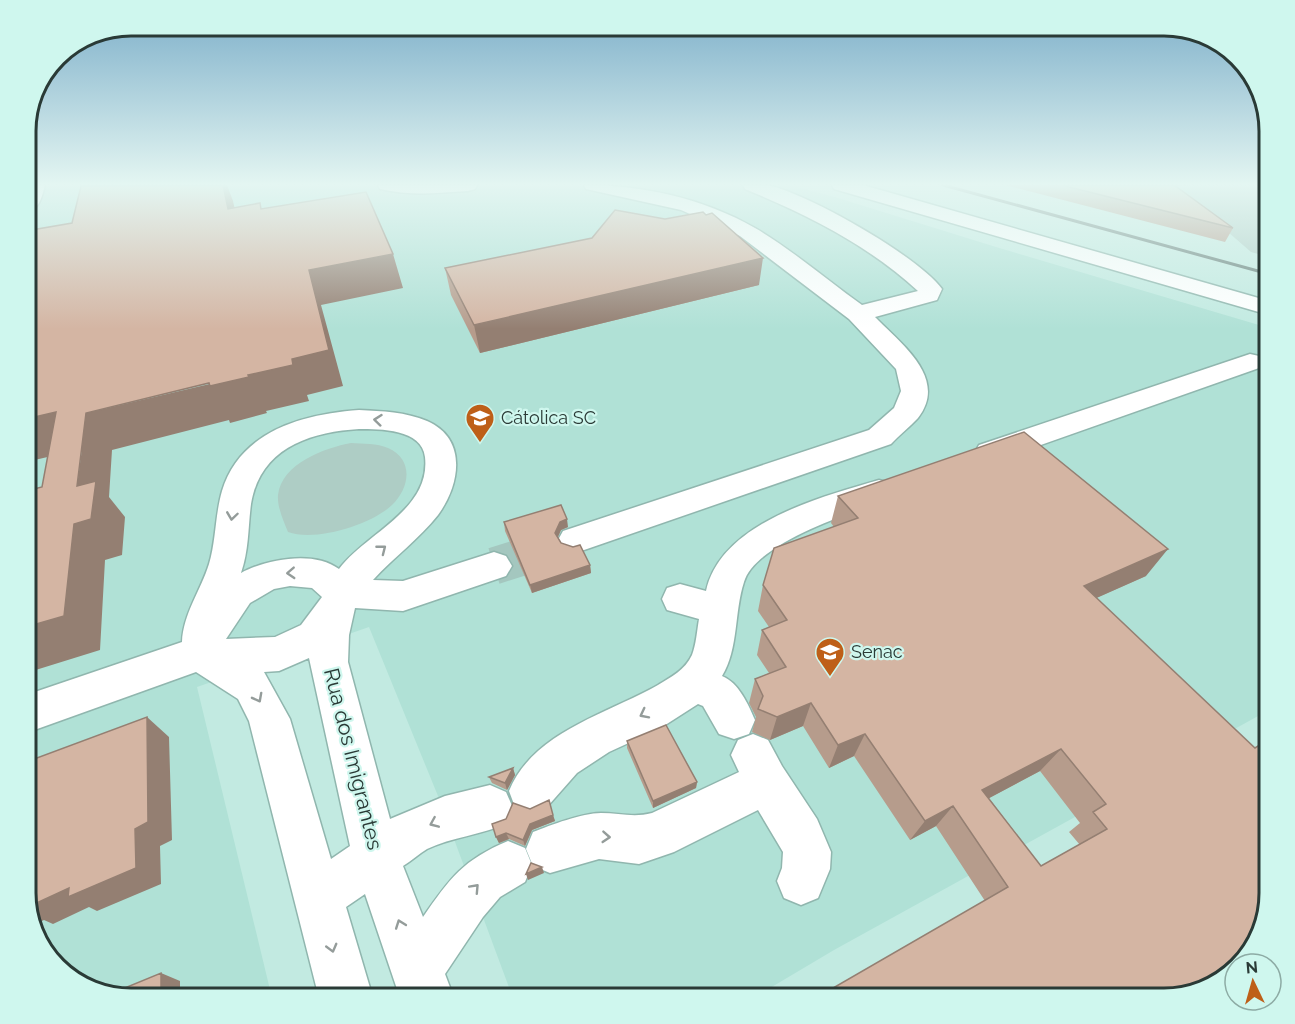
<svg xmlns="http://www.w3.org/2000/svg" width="1295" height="1024" font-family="Raleway,sans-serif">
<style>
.built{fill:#b0e1d6}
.green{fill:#aecdc5}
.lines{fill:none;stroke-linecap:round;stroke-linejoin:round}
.minor-tunnel{stroke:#a4c7bf;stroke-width:37;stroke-dasharray:37 19;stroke-linecap:butt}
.minor-casing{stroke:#90b6ae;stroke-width:3}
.minor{fill:#fff;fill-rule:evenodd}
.rail{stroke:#657e79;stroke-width:3}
.wall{fill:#b69c8c;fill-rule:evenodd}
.shaded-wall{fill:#947f72}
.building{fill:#d4b5a3;stroke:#947f72;stroke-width:1.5;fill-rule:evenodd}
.oneway{stroke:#949c9a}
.labels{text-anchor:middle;stroke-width:4.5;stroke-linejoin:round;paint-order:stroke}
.poi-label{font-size:18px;fill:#2a3a36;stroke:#cff7ee;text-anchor:start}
.near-street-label{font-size:21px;fill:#2a3a36;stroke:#cff7ee}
.rim{fill:none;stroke:#2a3a36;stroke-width:3}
</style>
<rect width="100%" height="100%" fill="#c2eae1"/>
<path class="built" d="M26,185h764l48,13 158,49 273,81v382l-435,240 -81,48h-240l-75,-202 -69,-169 -172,60 75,311h-141l-69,-26 -26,-33 -10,-40z"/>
<path class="green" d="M1174,185h95v72l-18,-5z
M351,443c12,1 26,0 37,5 26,11 22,40 4,57 -21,20 -77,37 -104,27 -4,-10 -11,-25 -10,-37 4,-32 47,-47 73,-52z"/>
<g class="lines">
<path class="minor-tunnel" d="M494,566l67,-21"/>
<g class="minor-casing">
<path id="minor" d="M26,185h19c-3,12 -6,25 -19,28z
M378,185h99l-2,4 -7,2c-30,2 -58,5 -88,-2z
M584,185c58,0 119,13 171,43 35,20 73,53 107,77l56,-14c-50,-46 -110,-76 -173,-102l-2,-4c9,0 19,-1 28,1 39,9 148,71 171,103l-5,11 -62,17c25,26 74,61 43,101 -8,9 -19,17 -27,26l-304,105 -12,4 -12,-4 -5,-9 5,-9 306,-101 25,-22 7,-17 -5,-22 -47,-50 -109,-83 -59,-26 -95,-21z
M832,185h31l406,116v14l-435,-126z
M1250,354l9,2 4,6 -4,6 -258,91 -11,3 -11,-3 -4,-7 4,-7z
M359,410c23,1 47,2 68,11 41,18 33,64 11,94 -19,24 -44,42 -65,65l30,1 91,-29 12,4 6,10 -6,10 -103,35 -48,-3 -6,27 -1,27 42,157 55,-23 45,-11 16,7 7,16 -7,16c-25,11 -54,13 -79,25 -8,5 -16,12 -24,17l20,51c27,-39 40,-57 85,-76l17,7 7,17 -7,17 -25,15 -17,20 -38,57 9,24h-54l-35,-104 -19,13 27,91h-54l-70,-277 -11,-22 -42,-27 -170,61v-38l156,-53c1,-28 19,-52 27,-78 7,-23 6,-49 13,-73 18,-60 81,-77 137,-81zM359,429c21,0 63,0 66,28 6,53 -59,76 -86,112 -25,-19 -72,-10 -98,4 8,-23 7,-46 10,-69 9,-56 59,-72 108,-75zM290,586l22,2 10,9 -21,28 -26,12 -49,2 24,-36 24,-14zM309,658l41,188 -19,13 -41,-140 -26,-47 15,-1z
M879,480l11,3 5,8 -5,8c-35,12 -135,44 -146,83 -10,30 -5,66 -22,94 17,7 26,28 33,44l-6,14 -15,5 -15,-5 -16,-28 -5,-2 -39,25 -50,23 -32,21 -30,34 -16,6 -16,-6 -6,-16c24,-59 98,-77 149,-106 13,-8 27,-15 34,-30 4,-10 5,-24 7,-36l-32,-9 -5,-11 5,-11 13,-4 26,7c15,-68 114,-94 173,-111z
M753,734l15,6 14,26 35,53 14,33 -1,17 -12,29 -17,7 -17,-7 -7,-17 5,-13 1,-16 -25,-42 -84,42 -35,12 -40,-5 -49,14 -17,-7 -7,-17 7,-17c18,-7 49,-19 68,-19 18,0 33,5 51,0l87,-41 -8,-17 7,-15z"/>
</g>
<use href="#minor" class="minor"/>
<path class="rail" d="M943,185l326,89"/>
</g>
<path class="wall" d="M1005,185h187l-17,1 58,42 -8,14z
M445,268l314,17 -279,68 -29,-58z
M838,496l308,80 -50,22 100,393 -32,8 -179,-98 -49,-75 -26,14 -56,-84 -25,12 -26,-42 -33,14 -18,-8 4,-15 -7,-14 6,-24 14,-6 -12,-18 5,-25 7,-3 -11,-16 5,-26 71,-58 -3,-4zM1040,771l40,52 -11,9 11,13 -39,21 -52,-68z
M504,522l64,5 -7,3 -3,7 3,6 29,22 1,8 -59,20 -27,-62z
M627,741l70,41 -1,6 -43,20 -26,-60z
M513,768l2,7 -8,15 -15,-7 -3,-6z
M530,809l23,6 2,6 -23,9 -7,16 -16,-7 -10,4 -3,-6z"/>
<path class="shaded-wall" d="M223,185h4l6,16 9,40 -14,-32z
M393,254l10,34 -82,17 22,81 -36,9 2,6 -43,10 1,2 -37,10 -1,-3 -117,30 -3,47 16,20 -3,38 -17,5 -5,90 -74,23v-46l51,-141 5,-37 -56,13v-43l30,-7 30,1 162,-38 44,-16 17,-89z
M763,258l-4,27 -279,68 -6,-28z
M567,519l1,8 -7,3 -5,11 -1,-8 5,-11z
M1168,549l-22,27 -81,36 19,-26z
M590,565l1,8 -59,20 -2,-8z
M811,703l-8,23 -33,14 7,-23z
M147,717l22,20 3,103 -12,6 1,38 -64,27 -8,-4 -36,17 -9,-4 -11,5 -6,-21 108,-75z
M865,734l-11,22 -25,12 9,-23z
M1061,749l-21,22 -75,40 17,-21z
M513,768l2,7 -8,15 -2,-7z
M697,782l-1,6 -43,20v-7z
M953,806l-17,20 -26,14 15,-19z
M553,815l2,6 -23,9 -7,16 -2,-6 7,-16z
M506,833l3,6 -10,4 -3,-6z
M542,867l2,6 -16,7 -2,-6z
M161,973l19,8v17h-19z"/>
<path class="building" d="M223,185l5,24 32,-6 1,6 105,-17 27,62 -84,16 20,80 -37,9 1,6 -45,10 1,2 -39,9 -1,-3 -123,30 -9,73 19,-5 -5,38 -17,5 -10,92 -38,11v-136l16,-4 14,-75 -30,7v-188l46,-8 9,-37z
M1061,185h113l59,43z
M615,210l50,9 38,-7 3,3 6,-2 51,45 -289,67 -29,-57 147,-30z
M1024,432l144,117 -84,37 171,162 14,-9v154l-22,60 -51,38 -3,-4 -10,7 -19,5h-350l194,-112 -55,-81 -28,15 -60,-87 -27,11 -27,-42 -34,14 -19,-8 5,-13 -8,-17 31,-12 -24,-37 25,-10 -24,-35 11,-37 84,-30 -20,-22zM1061,749l45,55 -13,8 14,17 -66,37 -59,-76z
M561,505l6,14 -7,3 -5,11 6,10 12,4 7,-2 10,20 -60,20 -26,-63z
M147,717l1,105 -13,7 1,39 -68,29 1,-9 -41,19 -2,-8v-137z
M666,725l31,57 -44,19 -26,-60z
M513,768l-8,15 -16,-6z
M549,800l4,15 -23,9 -7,16 -17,-7 -10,4 -4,-13 14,-5 7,-16 17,6z
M531,863l11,4 -16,7z
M161,973v25h-30l-16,-6z"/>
<defs><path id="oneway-chevron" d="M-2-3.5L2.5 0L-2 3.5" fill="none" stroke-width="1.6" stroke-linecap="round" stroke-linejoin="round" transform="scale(1.5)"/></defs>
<g class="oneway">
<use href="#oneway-chevron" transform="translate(378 420) rotate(-174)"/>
<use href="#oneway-chevron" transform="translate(232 516) rotate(98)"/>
<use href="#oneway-chevron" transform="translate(382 549) rotate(-38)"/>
<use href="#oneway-chevron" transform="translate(291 573) rotate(177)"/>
<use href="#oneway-chevron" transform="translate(258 698) rotate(62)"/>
<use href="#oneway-chevron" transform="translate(644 714) rotate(153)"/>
<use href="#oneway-chevron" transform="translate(434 823) rotate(157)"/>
<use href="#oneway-chevron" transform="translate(606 837) rotate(4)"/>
<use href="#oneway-chevron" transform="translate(475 888) rotate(-47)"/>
<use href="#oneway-chevron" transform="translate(400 924) rotate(-110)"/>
<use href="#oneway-chevron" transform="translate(332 948) rotate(75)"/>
</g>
<linearGradient id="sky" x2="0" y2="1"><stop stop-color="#7aadc8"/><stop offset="0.56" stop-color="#e4f6f2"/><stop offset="1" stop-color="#e4f6f2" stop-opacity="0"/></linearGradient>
<rect width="1295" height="329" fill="url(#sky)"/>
<defs>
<g id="university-pin" transform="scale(1.5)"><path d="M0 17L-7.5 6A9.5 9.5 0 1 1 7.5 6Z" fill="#be5f18" stroke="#cff7ee"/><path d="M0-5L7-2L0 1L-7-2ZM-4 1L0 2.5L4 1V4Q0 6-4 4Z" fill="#fff"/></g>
</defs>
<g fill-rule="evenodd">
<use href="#university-pin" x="480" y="418"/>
<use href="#university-pin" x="830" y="652"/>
</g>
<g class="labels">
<g class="poi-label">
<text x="501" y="424">Cátolica SC</text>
<text x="851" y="658">Senac</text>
</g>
<g class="near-street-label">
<text transform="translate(353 759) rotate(76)" y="7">Rua dos Imigrantes</text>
</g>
</g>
<path d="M0 0H1295V1024H0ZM131 36H1164A95 95 0 0 1 1259 131V893A95 95 0 0 1 1164 988H131A95 95 0 0 1 36 893V131A95 95 0 0 1 131 36Z" fill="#cff7ee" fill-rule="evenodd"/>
<path class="rim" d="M131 36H1164A95 95 0 0 1 1259 131V893A95 95 0 0 1 1164 988H131A95 95 0 0 1 36 893V131A95 95 0 0 1 131 36Z"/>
<g transform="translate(1253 982) rotate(355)"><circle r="28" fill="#cff7ee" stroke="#8daba4" stroke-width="1.5"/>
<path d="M0-4.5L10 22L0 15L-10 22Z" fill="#be5f18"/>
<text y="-9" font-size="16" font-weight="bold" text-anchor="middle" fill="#2a3a36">N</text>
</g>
</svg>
